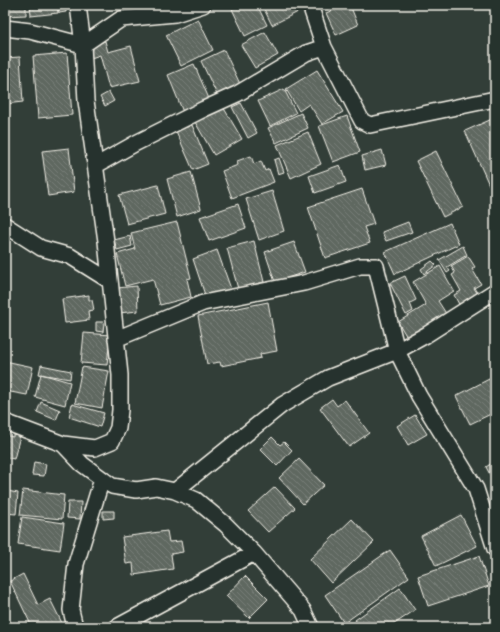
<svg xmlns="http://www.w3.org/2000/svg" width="500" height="632" font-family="'Shantell Sans',sans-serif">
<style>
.building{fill:url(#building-back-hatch);stroke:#f4f1e8}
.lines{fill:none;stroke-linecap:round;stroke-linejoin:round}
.street-casing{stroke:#f4f1e8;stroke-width:18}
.street{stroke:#26332d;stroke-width:15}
</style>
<defs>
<pattern id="building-back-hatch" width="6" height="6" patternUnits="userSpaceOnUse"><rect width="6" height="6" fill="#5f6861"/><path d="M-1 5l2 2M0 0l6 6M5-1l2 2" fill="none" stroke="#777e78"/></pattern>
</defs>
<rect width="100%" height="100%" fill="#323e38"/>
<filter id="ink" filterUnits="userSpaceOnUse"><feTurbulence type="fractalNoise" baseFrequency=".025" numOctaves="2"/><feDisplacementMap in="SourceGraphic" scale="8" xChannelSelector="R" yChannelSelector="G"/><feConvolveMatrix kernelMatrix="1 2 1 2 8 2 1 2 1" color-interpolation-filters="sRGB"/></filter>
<g filter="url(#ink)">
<path class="building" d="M5,5h21v10l-21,1z
M30,5h27l1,8 -27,3z
M58,5h8v7l-7,1z
M241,5h16l10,20 -22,11 -13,-27z
M262,5h33l3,7 -26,13z
M323,5h12l-10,4z
M345,5h5l8,20 -22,10 -10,-22z
M198,19l15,31 -32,16 -15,-31z
M265,32l13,23 -23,13 -14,-23z
M105,41l3,11 23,-6 9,35 -31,7 -9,-33 -9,3 -3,-12z
M224,50l17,36 -23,11 -17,-36z
M67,53l5,62 -34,3 -5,-62z
M20,57l3,45 -18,2v-46z
M194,64l16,37 -27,11 -15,-37z
M317,70l26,42 -21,12 -13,-20 -10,7 -13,-22z
M284,89l12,24 -26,13 -12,-25z
M109,92l5,9 -9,5 -5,-9z
M241,103l16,30 -9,5 -16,-31z
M222,105l20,34 -28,16 -19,-33z
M301,113l7,15 -32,15 -8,-15z
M347,116l13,36 -27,10 -14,-36z
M492,119l3,8v58l-5,2 -25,-56z
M192,125l16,39 -15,6 -17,-39z
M308,132l13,32 -30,14 -14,-33z
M69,148l5,44 -26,4 -6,-45z
M382,150l4,15 -21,5 -3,-14z
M436,151l27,56 -20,10 -27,-56z
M251,156l3,8 7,-3 4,10 4,-2 5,13 -42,16 -10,-27 16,-6 -1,-4z
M279,158l5,14 -6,2 -4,-14z
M340,165l6,17 -31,11 -6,-17z
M191,172l10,37 -24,8 -10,-38z
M158,185l7,29 -38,10 -8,-29z
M362,189l12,35 -10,3 6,16 -45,15 -17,-51z
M272,191l12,40 -25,9 -13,-41z
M238,204l8,24 -37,13 -9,-24z
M177,222l14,56 -4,1 4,18 -31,8 -7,-26 -28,7 -8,-32 18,-5 -4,-16z
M408,222l4,10 -26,9 -4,-9z
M450,223l9,21 -64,30 -10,-22z
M130,236l2,10 -15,4 -3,-10z
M254,241l10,41 -26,7 -11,-41z
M294,242l11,30 -30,10 -10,-30z
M463,246l4,9 -20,12 3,4 -3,2 -8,-13z
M217,250l14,39 -25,9 -13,-39z
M468,256l7,11 -3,2 9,15 -7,4 6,9 -19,11 -7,-13 7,-4 -9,-16 3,-2 -4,-7z
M432,261l4,4 -12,9 -3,-5z
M440,266l14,25 -16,10 9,14 -39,24 -10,-17 28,-17 -13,-23z
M405,276l11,24 -6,3 3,8 -7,4 -16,-32z
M137,286l1,25 -19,2 -2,-25z
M89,295v5h3l2,10 -6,1 1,9 -24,3 -3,-24z
M268,302l9,49 -17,3 1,4 -40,8 -1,-4 -13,2 -9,-48z
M96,322h8l-1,10 -7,-1z
M84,333l26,2 -3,30 -26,-2z
M5,361l28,6 -6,28 -22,-4z
M41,365l30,6 -1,8 -31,-5z
M82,367l27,4 -7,37 -27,-5z
M41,374l29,8 -5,23 -30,-8z
M495,376v36l-25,12 -14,-28z
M332,399l5,7 8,-6 24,33 -20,14 -29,-39z
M41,402l19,8 -4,10 -19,-8z
M72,404l32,9 -4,14 -31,-10z
M415,415l12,19 -19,11 -11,-19z
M5,435l8,2v-2l7,1 -6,23 -9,-2z
M272,437l8,8 4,-3 8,8 -15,16 -17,-17z
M299,459l25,26 -21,19 -24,-26z
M495,461v23l-9,-17z
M34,462l12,2 -2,12 -12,-1z
M275,487l20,21 -27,24 -20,-21z
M23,490l41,5 -2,24 -42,-4z
M7,491l11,2 -2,21 -11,-1z
M68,502h13l-1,17 -13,-1z
M103,511h11v7l-11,1z
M461,515l16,31 -41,20 -15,-30z
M22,517l42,6 -4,27 -42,-6z
M352,519l22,23 -43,41 -21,-24z
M167,531l2,11 12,-1 2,11 -12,2 2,15 -39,6 -1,-12 -7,1 -4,-27z
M390,550l19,27 -65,46 -19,-28z
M479,556l10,30 -61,20 -10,-30z
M23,574l15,31 12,-6 14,28h-32l-22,-46z
M245,576l23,23 -19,19 -23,-22z
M400,588l15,22 -25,17h-30l-5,-7z"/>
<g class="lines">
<g class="street-casing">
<path id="street" d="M310,5l14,42
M5,28l25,3 53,14 38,-26 54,-5 28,-9
M95,166l41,-23 68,-34 33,-15 69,-41 18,-6 38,74 8,4 125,-26
M5,225l36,23 29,8 40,25
M116,339l87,-36 101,-20 56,-17h16l21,85 22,45 57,93 19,60
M5,422l58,22 32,4 17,-7 6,-13 2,-18v-35l-14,-134 -20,-140 -3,-56 -5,-40
M63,444l19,20 30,22 24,4 20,-3 19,4 21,9 29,24 29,29 49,57 8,17
M175,491l107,-86 46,-27 69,-27 29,-16 69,-44
M75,627l-4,-17 5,-46 26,-85
M117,627l137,-74"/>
</g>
<use href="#street" class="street"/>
</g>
</g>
<rect width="500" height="632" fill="none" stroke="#26332d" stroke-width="20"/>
<rect x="10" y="10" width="480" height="612" fill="none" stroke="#f4f1e8" stroke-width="1.5" filter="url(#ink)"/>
</svg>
